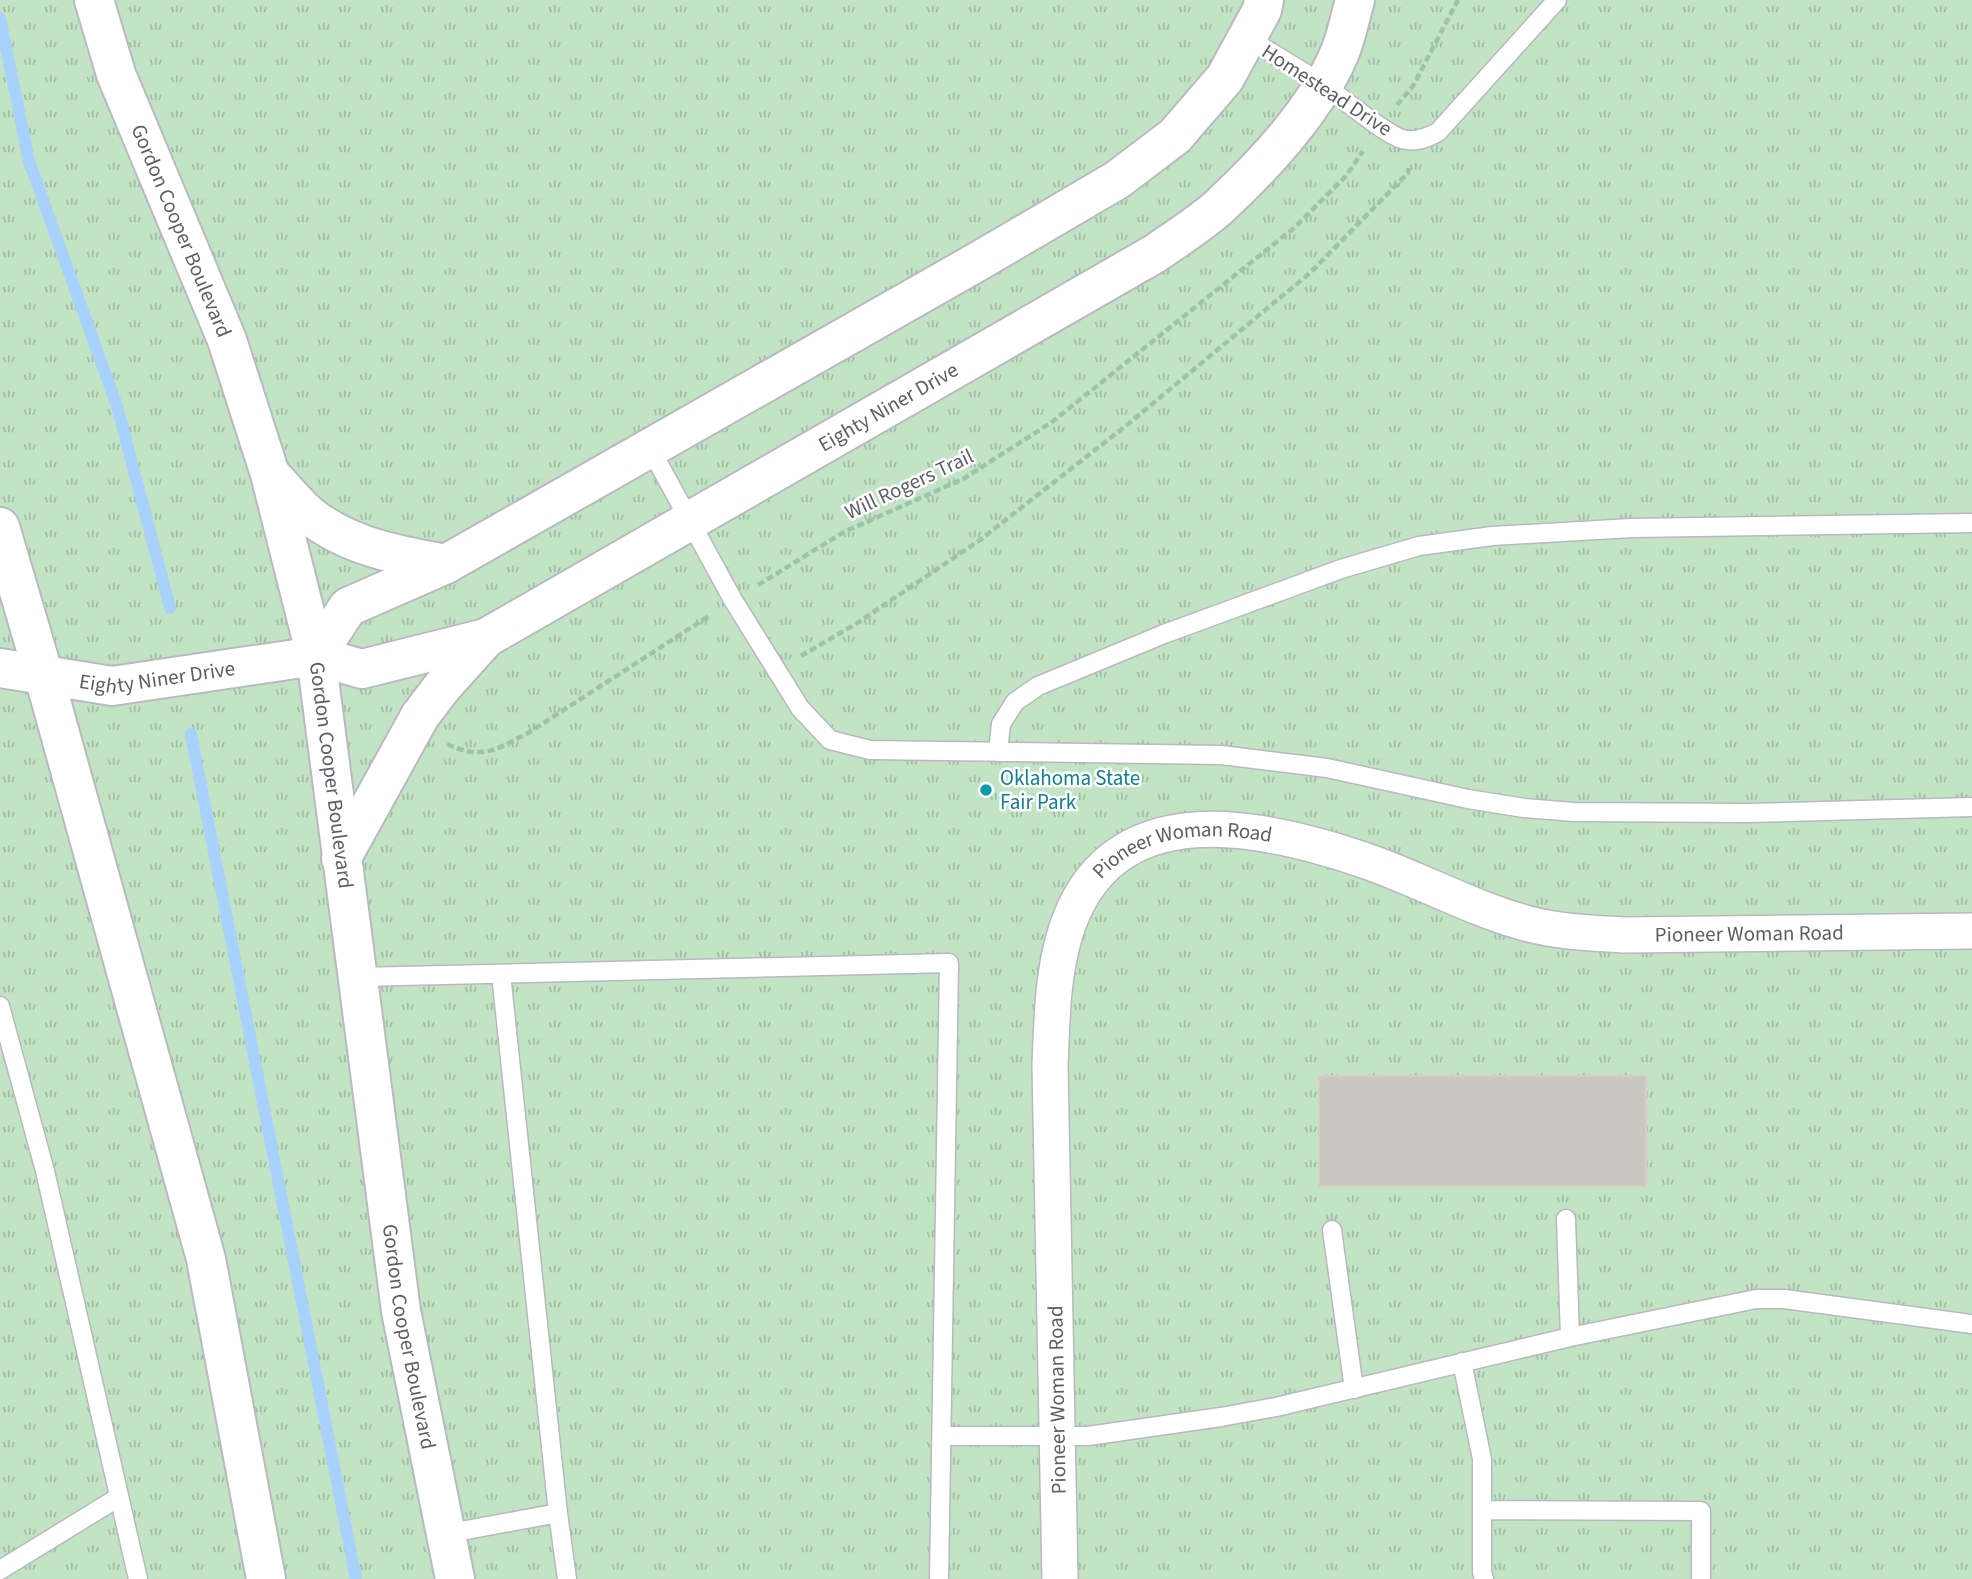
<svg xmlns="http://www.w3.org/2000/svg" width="1972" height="1579" font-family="'Source Sans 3',sans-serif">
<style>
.grass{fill:url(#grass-tufts)}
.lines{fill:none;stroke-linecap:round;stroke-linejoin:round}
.stream{stroke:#a8d1fb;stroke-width:12}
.building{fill:#cac7c2;stroke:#d3cfc3;stroke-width:2}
.lane-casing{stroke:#b7b9be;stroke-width:21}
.street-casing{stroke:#b7b9be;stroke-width:38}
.secondary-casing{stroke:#b8bac0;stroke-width:42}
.path{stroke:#9ac3a9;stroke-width:4.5;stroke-dasharray:7 3.5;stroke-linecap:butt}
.lane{stroke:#fff;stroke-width:18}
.street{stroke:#fff;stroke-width:35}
.secondary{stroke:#fff;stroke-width:38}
.culture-dot{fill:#0f9aa8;stroke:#fff;stroke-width:2.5}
.labels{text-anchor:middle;stroke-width:5;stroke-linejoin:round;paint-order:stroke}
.street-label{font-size:21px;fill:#5c5f64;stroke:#fff}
.culture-label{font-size:21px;fill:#0d838f;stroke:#fff;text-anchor:start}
</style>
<defs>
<pattern id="grass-tufts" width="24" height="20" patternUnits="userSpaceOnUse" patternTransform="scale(1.75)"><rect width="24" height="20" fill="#c2e4c5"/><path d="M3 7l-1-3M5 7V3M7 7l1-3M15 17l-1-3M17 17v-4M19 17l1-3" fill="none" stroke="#a1bca4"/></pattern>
</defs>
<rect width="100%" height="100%" fill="#eeede5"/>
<path class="grass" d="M0,0h1972v1579h-1972z"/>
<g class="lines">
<path class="stream" d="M0,18l29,143 88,245 53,202
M191,734l165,845"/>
</g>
<path class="building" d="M1319,1076h327v110h-327z"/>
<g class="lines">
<g class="lane-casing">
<path id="lane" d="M1247,38c26,16 53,31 79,49 18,12 57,46 76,52 13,4 25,-1 36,-7l119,-132
M650,448l83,152 67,108 30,32 40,10 351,5 106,13 141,31 56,9 50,4 174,1 224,-6
M998,752l3,-28 14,-22 23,-16 126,-52 177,-65 78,-23 73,-10 140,-8 340,-5
M501,974l57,539
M357,977l592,-14 -10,616
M0,1006l45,165 93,408
M1566,1219l4,118
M1332,1230l22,159
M1462,1362l20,97v113l2,7
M942,1436h146l133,-19 55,-10 294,-70 186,-38h28l188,25
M1482,1510l219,1v68
M445,1534l113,-21 9,66
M0,1570l119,-73"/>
</g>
<g class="street-casing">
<g id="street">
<path id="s1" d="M1060,1579l-10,-514c2,-44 2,-88 15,-131 44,-145 199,-109 307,-71 52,19 100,45 153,60 33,9 67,10 100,12l347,-4"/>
</g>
</g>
<g class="secondary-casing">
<g id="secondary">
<path id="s2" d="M94,0l22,74 111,266 43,134 46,182 85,655 54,268"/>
<path d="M272,476c16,17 31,37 51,49 37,24 80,31 123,39"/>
<path d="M0,527l44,149 162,583 60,320"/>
<path d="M316,656l32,-49 98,-43 531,-302 140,-82 58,-44 50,-58 37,-68 2,-10"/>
<path id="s3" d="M0,668l112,18 204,-30 46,13 124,-31 670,-385c22,-16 46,-30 65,-48 44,-41 96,-97 119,-153 7,-17 10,-35 15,-52"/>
<path d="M341,859l79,-143 22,-29 44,-49"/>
</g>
</g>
<path class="path" d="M1397,105l16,-19 45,-86
M758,585l86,-53 119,-53 89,-57 242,-194 52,-52 17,-25
M801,656l58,-34 121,-82 147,-115 184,-153 97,-99 1,-5
M447,744c35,17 50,5 81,-11l181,-117"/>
<use href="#lane" class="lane"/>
<use href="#street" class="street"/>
<use href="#secondary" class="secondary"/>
</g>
<circle class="culture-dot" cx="986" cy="790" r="7"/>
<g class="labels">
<g class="street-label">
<text transform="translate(1327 90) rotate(33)" y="7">Homestead Drive</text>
<text dy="7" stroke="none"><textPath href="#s2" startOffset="247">Gordon Cooper Boulevard</textPath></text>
<text dy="7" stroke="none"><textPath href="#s3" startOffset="959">Eighty Niner Drive</textPath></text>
<text transform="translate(909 484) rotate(-25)" y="7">Will Rogers Trail</text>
<text dy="7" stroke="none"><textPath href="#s3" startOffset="159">Eighty Niner Drive</textPath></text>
<text dy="7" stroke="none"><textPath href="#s2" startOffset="814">Gordon Cooper Boulevard</textPath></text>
<text dy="7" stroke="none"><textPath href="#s1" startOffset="808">Pioneer Woman Road</textPath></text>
<text dy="7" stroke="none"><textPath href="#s1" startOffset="1396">Pioneer Woman Road</textPath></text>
<text dy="7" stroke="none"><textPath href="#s2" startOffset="1381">Gordon Cooper Boulevard</textPath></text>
<text transform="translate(1057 1400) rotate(-91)" y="7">Pioneer Woman Road</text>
</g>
<g class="culture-label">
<text x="1000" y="785">Oklahoma State<tspan x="1000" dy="24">Fair Park</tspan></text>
</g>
</g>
</svg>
